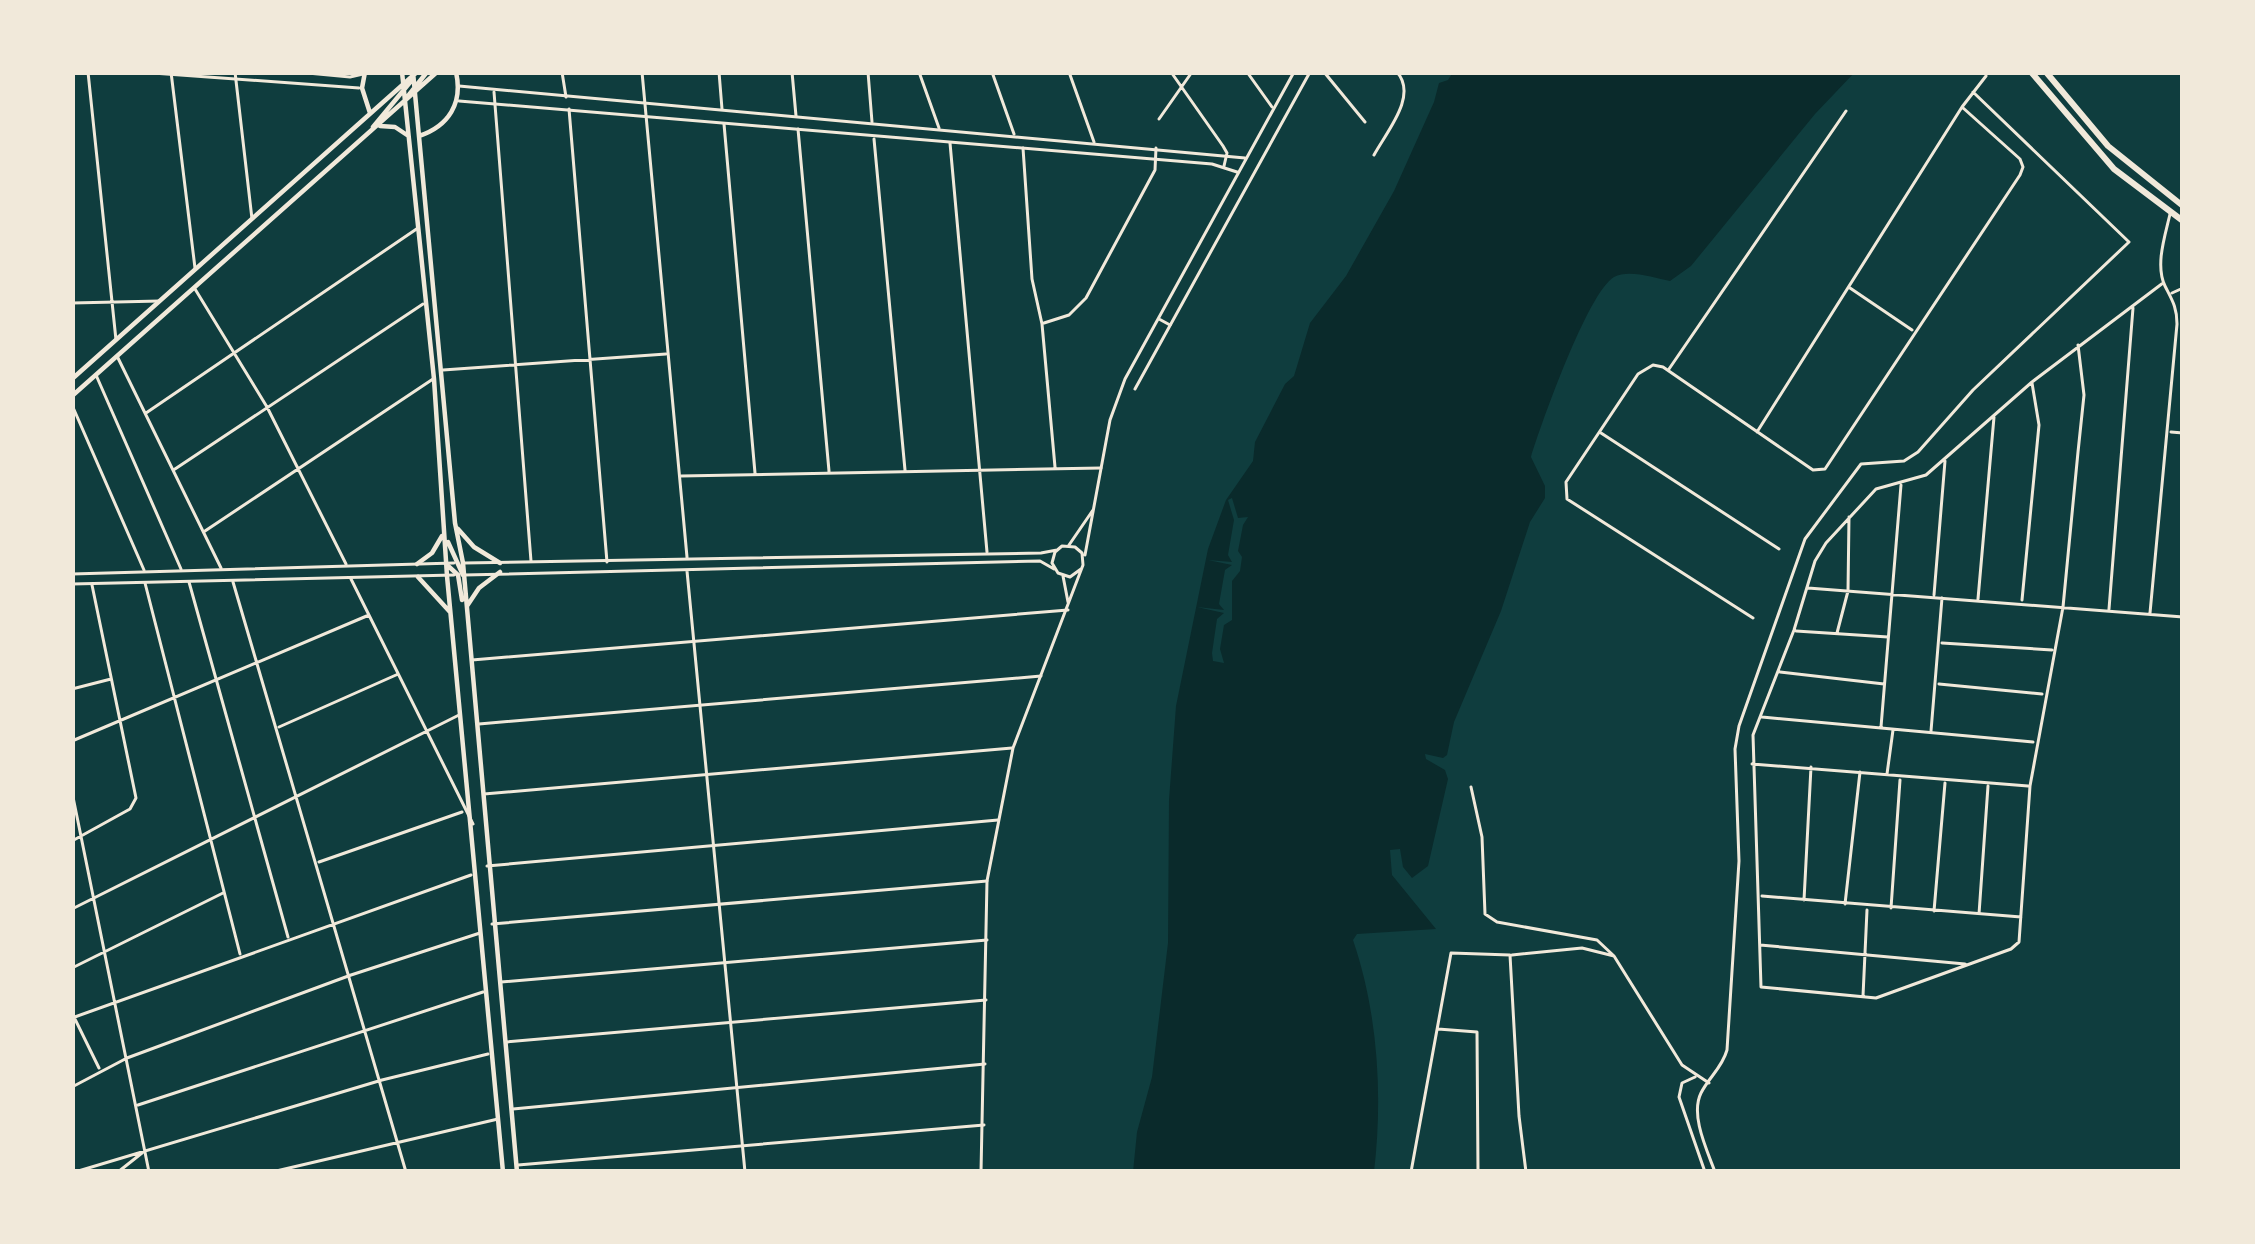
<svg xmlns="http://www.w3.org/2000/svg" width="2255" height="1244" font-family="'PT Sans Narrow',sans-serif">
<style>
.water{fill:#0a2a2b}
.pier{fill:#0f3d3e}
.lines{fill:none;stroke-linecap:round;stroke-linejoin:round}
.minor{stroke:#f1e9da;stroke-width:3}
.tertiary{stroke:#f1e9da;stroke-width:3}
.primary{stroke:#f1e9da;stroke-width:4.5}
.motorway{stroke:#f1e9da;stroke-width:6}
</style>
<rect width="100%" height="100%" fill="#0f3d3e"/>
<path class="water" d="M1453,72h402l-40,42 -124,152 -21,15c-16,-3 -41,-12 -56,-4 -26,15 -73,147 -83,180l14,29v12l-15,24 -29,89 -47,111 -7,33 -4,3 -18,-4 1,5 19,11 3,9 -20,87 -16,12 -9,-11 -3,-18 -10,1 2,25 44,54 -79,5 -4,6c25,73 30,156 21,232h-241l4,-40 15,-55 16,-134 1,-143 7,-94 32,-157 18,-49 27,-39 2,-19 30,-58 9,-8 16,-53 36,-47 48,-85 40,-89 5,-19 9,-3z"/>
<path class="pier" d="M1232,498l6,20 10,-1 -5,8 -5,26 4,6 -2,14 -8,10v39l-8,5 -4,24 4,14 -11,-2 -1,-8 5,-34 7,-6 -27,-6 27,3 -5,-6 6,-34 7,-5 -24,-5 24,2 -4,-7 6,-35 -6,-20z"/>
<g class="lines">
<path class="minor" d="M88,72l28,268
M171,72l24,196
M235,72l17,147
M562,72l4,25
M719,72l3,37
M792,72l4,44
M868,72l4,50
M919,72l20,56
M992,72l22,62
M1069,72l25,70
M1171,72l52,74 4,7 -3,13
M1247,72l25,35
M1324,72l41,50
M494,92l37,469
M569,109l38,453
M1159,119l33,-47
M724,124l31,349
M798,129l31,342
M874,139l31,331
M950,143l37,409
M1023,148l9,131 10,45 13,143
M1374,155c13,-24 44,-59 23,-83
M1850,288l62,42
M195,289l72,118 79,157
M2172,293l11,-5
M72,303l88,-2
M1044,323l25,-8 17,-17 69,-128 1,-22
M2078,345l6,50 -6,57 -15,155 -33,179 -11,156 -8,7 -135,49 -115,-11 -8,-252 41,-105 21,-69 11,-18 50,-54 50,-14 106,-93 131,-99
M117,356l104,212
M1669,369l177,-258
M443,370l223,-16
M96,375l85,194
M1135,389l175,-317
M72,405l72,165
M146,413l272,-185
M1757,432l205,-325 24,-31
M2171,432l12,1
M1601,433l178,116
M175,469l248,-165
M681,476l420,-8
M205,531l228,-152
M351,579l122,245
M189,582l99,355
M233,582l173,590
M145,583l95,371
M1808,588l375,29
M1934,595l11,-134
M1978,599l16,-182
M2022,600l17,-175 -7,-42
M2109,609l24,-301
M2150,613l27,-289c0,-17 -5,-24 -12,-38 -10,-21 0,-50 5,-72
M1753,618l-186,-119 -1,-17 72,-108 15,-9 10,2 150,103 12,-1 195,-294 3,-8 -3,-8 -58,-52
M1796,631l92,6
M1837,633l11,-42 1,-74
M1942,643l110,7
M472,660l596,-50
M1780,672l104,12
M1939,684l103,10
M72,689l39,-10
M1762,717l271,25
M479,724l562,-48
M279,727l117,-52
M1881,727l20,-242
M1931,731l11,-133
M72,741l297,-126
M1752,764l276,22
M1887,774l6,-44
M1471,787l11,50 3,77 12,8 100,18 17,16
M72,792l77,380
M484,794l528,-46
M72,841l58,-32 6,-11 -44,-213
M319,862l143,-50
M487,866l511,-46
M1762,896l259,21
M1804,900l7,-133
M1845,904l15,-132
M1891,908l9,-128
M72,909l387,-194
M1934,911l11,-128
M1979,914l9,-128
M492,924l495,-43
M1760,945l205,19
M1512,955l70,-7 32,8 68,109 27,18
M72,968l151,-75
M501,982l486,-42
M1863,996l4,-86
M72,1013l27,55
M72,1018l399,-143
M1438,1029l39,3 1,140
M506,1042l480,-42
M1695,1077l-13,6 -3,14 26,75
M72,1087l55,-29 224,-83 129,-42
M138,1105l345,-113
M513,1109l472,-45
M518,1165l466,-40
M75,1172l307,-92 106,-26
M118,1172l24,-19
M272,1172l226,-53
M1411,1172l40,-219 59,2 9,161 7,56
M1715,1172c-8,-22 -25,-57 -14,-79 8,-16 21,-25 26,-43l12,-189 -4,-112 4,-23 66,-187 56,-75 43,-3 14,-9 55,-62 156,-148 -156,-150"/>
<path class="tertiary" d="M139,72l220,16
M297,72l53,5 13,-3
M642,72l45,485
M459,86l786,72
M459,101l753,63 25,8
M1159,319l11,6
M1069,545l24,-35
M1085,555l25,-135 15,-41 169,-307
M464,563l577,-10 16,-3
M687,571l58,601
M72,574l382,-11
M464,575l576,-14 14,8
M1063,576l5,26
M72,584l382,-9
M981,1172l6,-291 26,-133 70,-183 -1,-12 -7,-6 -13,-1 -7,6 -3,11 6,10 12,4 11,-8"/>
<path class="primary" d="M365,72l-3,16 8,25
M402,72l32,307 13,197 56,596
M413,72l42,451 8,40 54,609
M408,96l19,-24
M380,126l15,1 12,8
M373,127l39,-47
M419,136c30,-10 44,-33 37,-64
M72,379l345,-307
M72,396l365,-324
M458,529l16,18 26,16
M448,542l15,33
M417,564l15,-11 10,-17
M446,564l12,11 4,25
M418,577l32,35
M467,606l12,-18 21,-16"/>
<path class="motorway" d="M2031,72l83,97 69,52
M2046,72l62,74 75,60"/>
</g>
<rect width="2255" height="1244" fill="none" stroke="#f1e9da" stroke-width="150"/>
</svg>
